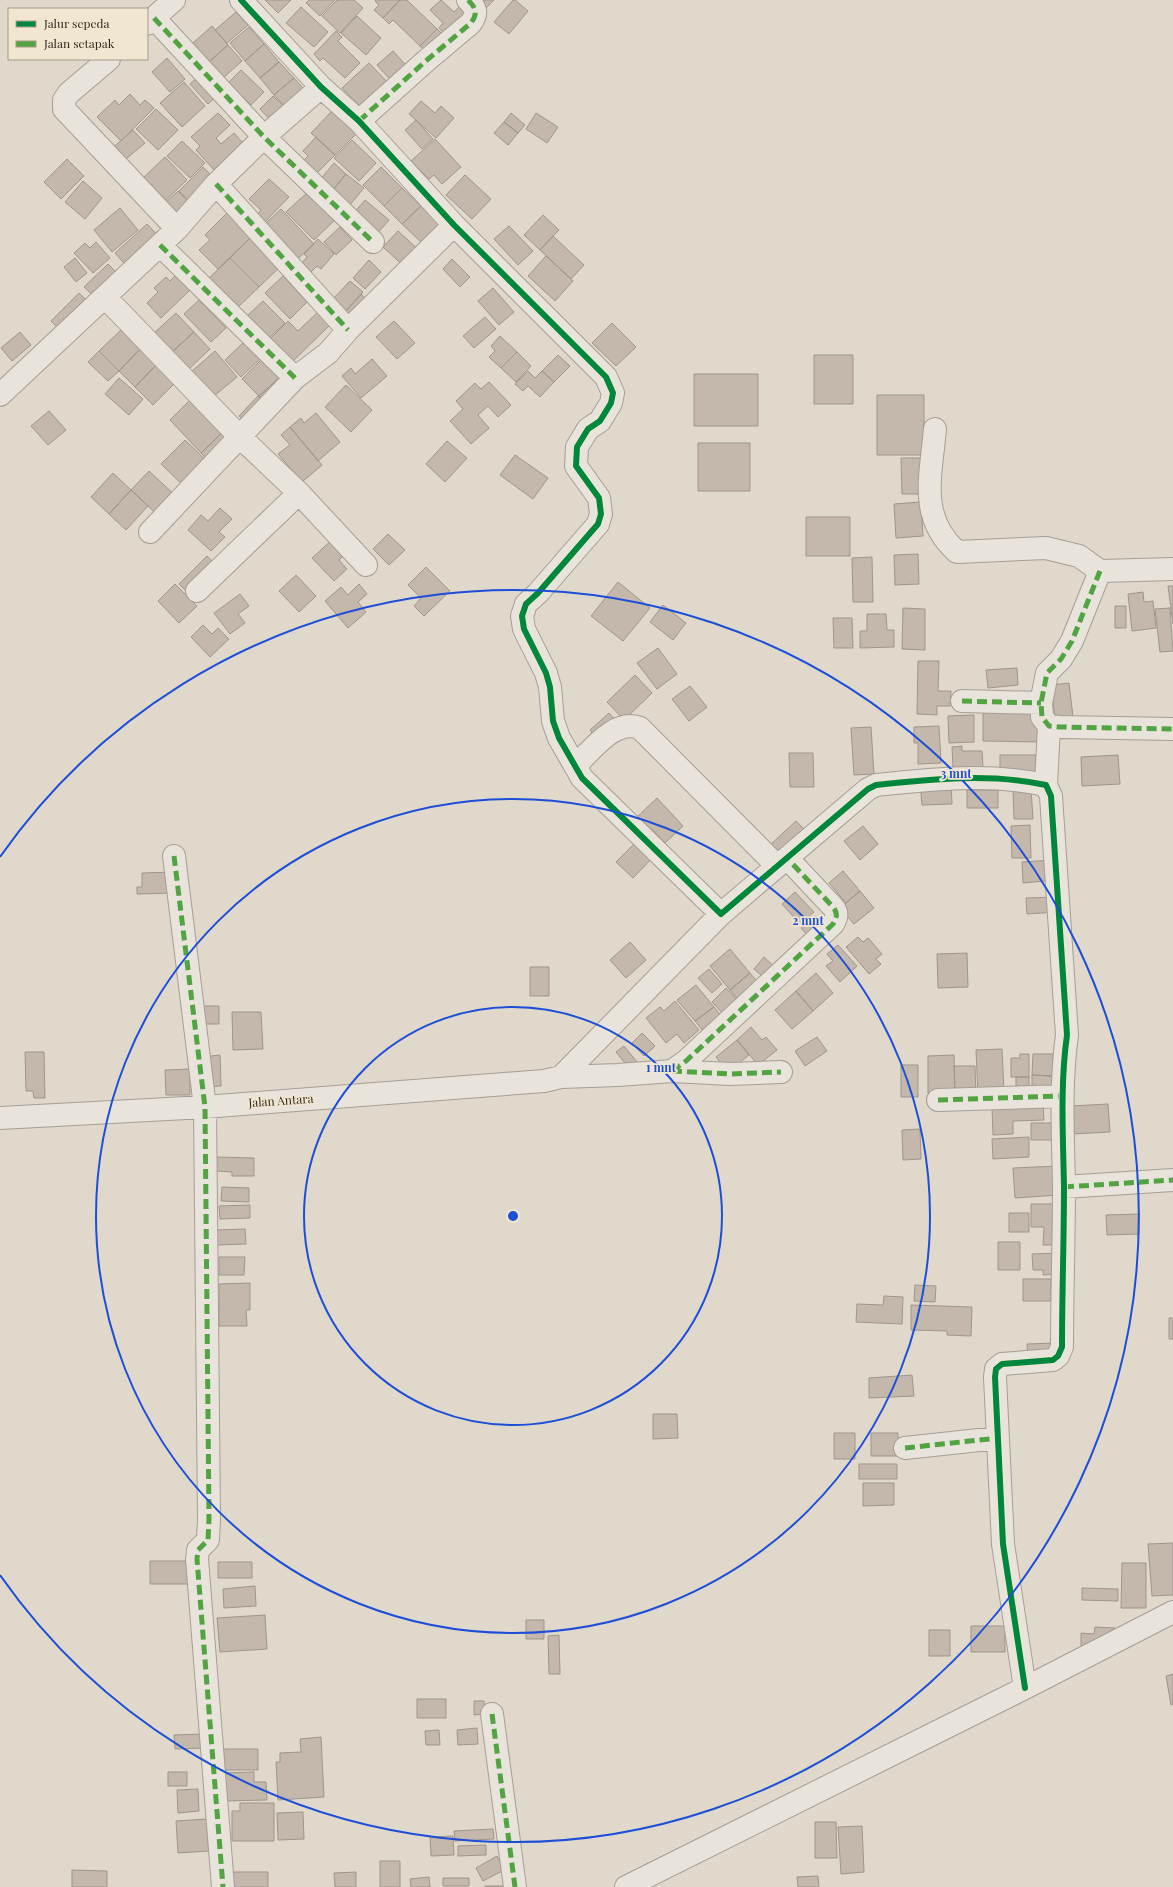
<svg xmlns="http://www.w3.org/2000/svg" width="1173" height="1887" font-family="'Playfair Display',serif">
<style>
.building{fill:#c3b8ab;stroke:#9f958a}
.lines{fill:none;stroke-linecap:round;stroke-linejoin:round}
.minor-casing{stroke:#a59e94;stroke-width:24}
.minor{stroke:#e8e4db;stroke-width:22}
.quiet{stroke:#52a341;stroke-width:5;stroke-dasharray:10 5;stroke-linecap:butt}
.cycleway-casing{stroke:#f1e7d0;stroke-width:8}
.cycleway{stroke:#00873e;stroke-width:6}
.ring{fill:none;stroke:#1d4ed8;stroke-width:2}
.labels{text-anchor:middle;stroke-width:3.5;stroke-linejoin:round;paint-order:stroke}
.street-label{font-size:12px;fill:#32271d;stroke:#f1e7d0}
.centre{fill:#1d4ed8;stroke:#f1e7d0;stroke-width:2}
.ring-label{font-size:12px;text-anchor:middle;font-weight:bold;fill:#1d4ed8;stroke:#f1e7d0;stroke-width:3.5;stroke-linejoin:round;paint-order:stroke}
</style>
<rect width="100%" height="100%" fill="#e0d8ca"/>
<path class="building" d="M265,0h26l-13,13z
M309,0h26l-15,16 -14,-13z
M337,0h17l9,8 -23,25 -18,-17z
M376,0h24l-17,18 -9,-8 5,-5 -4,-4z
M400,0h7l30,29 -17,17 -27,-26 -4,4 -6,-6z
M441,0l13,12 6,-6 12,12 -22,21 -11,-11 4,-5 -13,-13z
M476,0h18l-9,9z
M513,0h2l13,11 -19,23 -15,-12z
M301,7l27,25 -14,15 -28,-24z
M236,12l12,13 -21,18 -12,-13z
M357,16l24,22 -15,17 -25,-22z
M212,26l16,19 -19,17 -16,-19z
M249,27l15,17 -19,17 -15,-18z
M437,29l10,9 -17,17 -10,-9z
M336,31l6,6 -4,4 22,22 -15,15 -22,-20 -3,3 -6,-7z
M264,44l15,18 -19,16 -15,-17z
M228,45l14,16 -19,17 -14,-16z
M393,51l19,21 -16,14 -19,-21z
M167,58l18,21 -15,13 -18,-20z
M279,62l15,16 -20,17 -14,-17z
M369,63l24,25 -27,25 -24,-25z
M241,70l23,22 -13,13 -23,-22z
M203,73l17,20 -12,11 -18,-20z
M294,78l15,17 -19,17 -16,-17z
M184,82l21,24 -23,21 -22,-24z
M130,94l10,11 5,-5 9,8 -33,33 -24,-24 18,-17 4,5z
M273,96l15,14 -14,14 -14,-15z
M421,101l14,12 6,-7 13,12 -18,20 -27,-24z
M156,109l22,21 -20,20 -22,-21z
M333,110l24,23 -22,22 -24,-22z
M218,113l12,12 -14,13 5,6 13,-11 14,16 -25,22 -5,-6 -4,5 -18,-20 4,-4 -9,-9z
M511,113l14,12 -7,8 -14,-11z
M536,113l22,14 -11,16 -21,-14z
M416,120l17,19 -11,10 -17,-19z
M504,122l14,11 -10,12 -14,-12z
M133,130l12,13 -25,21 -11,-13z
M316,137l19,18 -20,20 -13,-13 6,-6 -5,-5z
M435,139l26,28 -19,17 -8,-9 -5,4 -18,-18z
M352,140l24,23 -17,18 -25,-23z
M182,141l23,22 -15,15 -23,-22z
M165,157l22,23 -26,25 -22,-23z
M67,159l17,17 -23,23 -17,-17z
M334,163l12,11 -14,17 -13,-10z
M203,167l15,15 -24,24 -15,-15z
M381,167l21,21 -18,18 -21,-21z
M346,174l18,14 -15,18 -17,-15z
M465,175l26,24 -19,20 -26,-24z
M269,179l20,18 -24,25 -8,-7 4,-5 -12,-11z
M83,181l19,17 -17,21 -20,-17z
M402,188l19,18 -19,18 -18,-18z
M178,191l16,17 -17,16 -16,-17z
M309,191l27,28 -22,21 -28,-28z
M365,200l24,20 -14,16 -23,-21z
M421,206l18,18 -18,18 -19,-18z
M120,208l18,22 -26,22 -18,-22z
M281,209l33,35 -22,20 -27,-28 7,-7 -6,-6z
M228,212l24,24 -34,33 -19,-19 11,-10 -5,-5z
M543,215l16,15 -19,20 -16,-15z
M147,224l14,15 -32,30 -14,-16z
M509,226l24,25 -15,14 -24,-26z
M340,227l12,13 -16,15 -12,-13z
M398,231l23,21 -15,16 -23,-21z
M252,236l29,30 -22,21 -29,-29z
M553,236l31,29 -13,14 -31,-29z
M318,239l16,15 -13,15 -4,-3 -8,8 -10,-8 8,-9 -3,-3z
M96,242l14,16 -17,15 -19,-20 11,-10 5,5z
M546,256l27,25 -18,20 -27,-25z
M75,258l12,15 -11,9 -12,-15z
M230,258l29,29 -25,24 -28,-30z
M452,259l18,18 -10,10 -17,-18z
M369,260l12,12 -16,17 -12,-11z
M108,264l13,13 -23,23 -14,-13z
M177,274l14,15 -30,29 -14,-15 11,-11 -4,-4 12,-11 4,4z
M283,276l24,26 -17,17 -25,-26z
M350,281l13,11 -18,20 -13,-12z
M493,288l21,24 -15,13 -21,-24z
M79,293l13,13 -28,28 -13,-13z
M361,294l10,10 -16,17 -10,-9z
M199,300l27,28 -15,14 -27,-28z
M263,301l22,22 -16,15 -22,-22z
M319,311l13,12 -43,42 -22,-23 21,-21 10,10z
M176,313l18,19 -22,20 -18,-19z
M485,317l11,12 -22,19 -11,-12z
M394,321l21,22 -18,16 -21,-22z
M612,323l24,24 -20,19 -24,-23z
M122,329l19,19 -22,23 -20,-20z
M20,332l11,13 -19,16 -11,-13z
M194,332l16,17 -22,21 -16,-18z
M500,336l17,16 -16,16 -12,-11 6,-6 -4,-5z
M246,340l17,16 -22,21 -16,-17z
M141,348l16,16 -22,23 -16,-16z
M99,351l20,20 -11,10 -20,-19z
M215,351l22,26 -23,19 -22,-25z
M517,352l14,14 -15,16 -15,-14z
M558,355l12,11 -16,16 -12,-11z
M814,355h39v49h-39z
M372,359l15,17 -26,22 -19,-22 9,-8 4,6z
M261,360l18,18 -20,18 -17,-17z
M157,364l18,19 -22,22 -18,-18z
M528,371l7,7 7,-7 12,11 -14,15 -12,-11 -5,5 -8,-7z
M694,374h64v52h-64z
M119,378l24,21 -14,16 -24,-21z
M279,378l8,8 -20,19 -8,-9z
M489,382l22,23 -13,12 -10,-11 -10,9 11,13 -18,16 -21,-23 13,-12 -7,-8 19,-18 6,6z
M346,385l26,25 -21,22 -26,-25z
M877,395h47v60h-47z
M258,396l10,9 -19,21 -10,-10z
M190,400l32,33 -21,20 -31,-33z
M49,411l17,19 -18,15 -17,-19z
M316,413l24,29 -22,19 -28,-34 11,-9 3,5z
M290,427l32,38 -20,17 -24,-28 12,-9 -9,-10z
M222,433l11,11 -21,20 -11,-11z
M185,440l26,25 -24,24 -26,-25z
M447,441l20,17 -22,24 -19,-18z
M698,443h52v48h-52z
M515,455l33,23 -15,21 -33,-24z
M901,458h26v36h-25z
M149,471l30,28 -18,19 -30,-28z
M113,473l18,17 -22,24 -18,-17z
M131,490l17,16 -22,24 -17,-16z
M921,502l2,34 -27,2 -2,-34z
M220,508l12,11 -13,13 6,5 -14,14 -23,-21 13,-15 7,6z
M806,517h44v39h-44z
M388,534l17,16 -16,15 -16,-16z
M334,538l13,14 -8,8 8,9 -13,12 -22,-23z
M918,554l1,30 -24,1 -1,-30z
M207,556l12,12 -28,28 -12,-12z
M872,557l1,45h-20l-1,-44z
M426,567l24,24 -26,25 -10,-10 7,-8 -13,-13z
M296,575l20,21 -17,16 -20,-21z
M618,582l32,26 -27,33 -32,-25z
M175,584l22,22 -18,17 -21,-22z
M359,584l8,10 -9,8 8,10 -18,16 -23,-27 16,-14 7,8z
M1168,586h5v38z
M1143,592l1,10 9,-1 3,27 -24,3 -4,-37z
M240,594l9,12 -11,8 7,9 -15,11 -16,-21z
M663,605l23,18 -13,17 -23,-18z
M1115,606h11v22h-11z
M903,608l22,1v41l-23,-1z
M1170,608l3,43 -13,1 -5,-43z
M867,614h19l1,16h7v17l-34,1v-17h7z
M833,618h19l1,30h-19z
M203,625l9,9 6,-6 11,11 -19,18 -19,-20z
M658,648l19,26 -20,15 -20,-26z
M918,661h21l-1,30h13l-1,15h-13v9l-20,-1z
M1017,668l1,17 -30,3 -2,-18z
M635,675l17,18 -28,27 -17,-18z
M1069,683l4,34 -18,1 -4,-33z
M690,686l17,21 -18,14 -17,-22z
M983,712l57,1 -1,29 -56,-1z
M609,713l10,11 -26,10 -3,-4z
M974,715v27l-25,1 -1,-27z
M939,726l2,37 -23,1v-21h-4v-16z
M871,727l3,47 -20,1 -3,-47z
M962,746v5h20l1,17h-30l-1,-21z
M789,753h24l1,34h-24z
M1000,755h36v18h-36z
M1118,755l2,29 -38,2 -1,-29z
M951,782l1,22 -30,1 -2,-22z
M1031,789l2,30h-19l-1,-29z
M967,790h31v18h-31z
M657,798l26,28 -18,17 -13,-14 -6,4 -12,-13z
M796,821l14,14 -27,25 -13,-15z
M1030,825l1,33h-19l-1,-32z
M863,826l15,18 -18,16 -16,-19z
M640,838l16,16 -23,24 -17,-16z
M1053,860l2,20 -32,3 -1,-21z
M843,871l17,20 -14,12 -17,-20z
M175,872v21l-38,1v-7h5v-14z
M860,891l14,17 -20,16 -14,-16z
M795,892l19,20 -14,12 -18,-20z
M1057,897v15l-30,2 -1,-16z
M815,916l11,12 -14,13 -11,-13z
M858,937l5,5 5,-4 14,16 -6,5 5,5 -12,10 -23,-27z
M630,942l16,18 -20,18 -16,-18z
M838,945l19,21 -17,16 -14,-16 7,-5 -6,-7z
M730,949l20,24 -20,17 -20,-24z
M967,953l1,34 -30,1 -1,-34z
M764,957l14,13 -10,11 -14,-12z
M530,967h19v29h-19z
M709,969l13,15 -10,9 -14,-15z
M750,973l13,15 -20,17 -13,-15z
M816,973l17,20 -20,18 -17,-20z
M696,985l18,22 -19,14 -18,-21z
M726,988l17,18 -14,14 -17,-18z
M796,991l17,20 -21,18 -17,-19z
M675,1001l24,29 -15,13 -7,-9 -11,9 -20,-25 14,-11 4,4z
M199,1006h20v18h-20z
M714,1007l13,16 -19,14 -13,-16z
M232,1012h29l2,37 -30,1z
M751,1027l11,13 4,-3 11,13 -19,15 -21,-25z
M642,1033l13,13 -11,10 -12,-13z
M817,1037l10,14 -22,15 -10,-15z
M737,1040l12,15 -21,17 -12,-15z
M624,1046l13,16 -8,6 -13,-16z
M1002,1049l2,44 -26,2 -2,-45z
M25,1052h19l1,46h-11l-1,-7h-7z
M1020,1054h9v23h-18v-19h9z
M1033,1054h20v22l-21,-1z
M220,1055l1,31 -17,1 -2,-30z
M954,1055l1,38h-27v-37z
M901,1065h17v32h-17z
M954,1066h21l1,30h-21z
M190,1069v26h-24l-1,-25z
M1032,1075l21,1 -1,18h-20z
M1016,1077h13v17h-13z
M1108,1104l2,28 -38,2 -1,-28z
M1043,1105l1,15 -31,1v13l-20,1 -1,-28z
M1031,1123h29v17h-29z
M920,1129l1,30 -18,1 -1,-30z
M1029,1137v20l-36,2 -1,-20z
M217,1157l37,1v18h-22v-4l-16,-1z
M1057,1166l2,29 -44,3 -2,-30z
M222,1187l27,1v14l-28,-1z
M1031,1204h26l-1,41h-13l1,-18h-13z
M250,1205v13l-30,1 -1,-13z
M1009,1213h20v19h-20z
M1139,1214v20l-32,1 -1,-20z
M245,1229l1,15 -30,1v-15z
M998,1242h22v28h-22z
M1061,1253l1,21 -19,1v-5h-10l-1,-16z
M219,1257h26l-1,18h-25z
M1023,1279h28v22h-28z
M250,1283v27h-4l1,16h-28v-42z
M915,1285l21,1 -1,16 -21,-1z
M884,1296l19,1 -1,27 -46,-2 1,-18 26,1z
M911,1305l61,2 -1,29 -24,-1v-4l-36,-1z
M1169,1318h4v21h-4z
M1054,1343v15l-26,1 -1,-15z
M912,1375l2,21 -45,2v-20z
M653,1414h24l1,24 -25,1z
M834,1433h21v26h-21z
M871,1433h27v23h-27z
M859,1464h38v15h-38z
M863,1483h31v22l-31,1z
M1173,1543v52l-21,1 -4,-52z
M150,1561h39v23h-39z
M218,1562h34v16h-34z
M1122,1563h24v45h-25z
M255,1586l1,20 -32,2 -1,-19z
M1082,1588l36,1v12l-36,-1z
M265,1615l2,34 -47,3 -3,-34z
M526,1620h18v19h-18z
M971,1626h34v26h-34z
M1095,1627l20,1 -1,14 -33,7v-16l13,1z
M929,1630h21v26h-21z
M559,1635l1,39h-11l-1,-38z
M1173,1674v30l-2,1 -5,-29z
M417,1699h29v19h-29z
M474,1701h10l1,13 -11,1z
M477,1728l1,16 -20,1 -1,-15z
M439,1730l1,15h-14l-1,-14z
M205,1734l1,14 -31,1 -1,-14z
M321,1737l3,60 -46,3 -2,-38h4v-9l21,-1 -1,-13z
M222,1749h36v21h-35z
M168,1772h19v14h-19z
M254,1772v10h12l1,18 -44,1 -1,-28z
M198,1789l1,22 -21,2 -1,-23z
M240,1803h34v38h-42v-30h8z
M303,1812l1,27 -26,1 -1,-27z
M207,1819l2,32 -31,2 -2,-32z
M815,1822h21l1,36h-22z
M862,1826l2,46 -23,2 -3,-47z
M493,1829l1,10 -39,2 -1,-10z
M453,1836l1,19 -23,1 -1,-19z
M486,1845v10l-28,1v-10z
M497,1856l7,14 -21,11 -7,-13z
M380,1861h20v26h-20z
M72,1870l35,1v16h-35z
M230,1872h38v15h-38z
M356,1872v15h-21l-1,-14z
M818,1876l1,11h-21l-1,-10z
M429,1877l1,10h-19l-1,-8z
M443,1878h26v8h-26z
M485,1886h23v1h-23z"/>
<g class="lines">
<g class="minor-casing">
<path id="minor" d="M241,0l80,87 38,34 95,104 152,152 7,16 -2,10 -11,18 -12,8 -11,18 -1,19 23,32 2,16 -3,10 -60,69 -12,11 -4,12 2,13 22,44 4,14 3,34 6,17 23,40 139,136 147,-125 8,-4c57,-6 114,-12 170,0l5,11 16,239c-7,50 -4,100 -3,151 0,54 -2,107 -2,161l-4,9 -5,4 -51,4 -6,5 -1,8 8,167 22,144
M154,18l110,119 109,105
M147,24l27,-24
M109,59l-40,34 -5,7v9l113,120
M359,121l68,-61 44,-37c7,-10 5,-15 -3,-23
M216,184l132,146
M160,245l135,133
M105,297l135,140 59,56 67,72
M0,395l177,-166 39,-45 48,-47 57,-50
M935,429c-4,47 -17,88 22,123l89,-4 33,8 21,15 73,-2
M150,532l145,-154 33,-25 20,-23 106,-105
M1100,571l-28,70 -11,18 -14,14 -6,30 1,14 7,9 11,1 113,2
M197,591l102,-98
M962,701l79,2
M575,766c17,-16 40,-48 65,-38l137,138
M1046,785l3,-59
M174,856l31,251 4,412 -1,21 -10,10 -1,9 26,328
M672,1071l14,-10 147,-137c4,-7 5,-11 0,-17l-46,-49
M561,1077l160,-163
M938,1100l124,-4
M0,1118l205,-11 339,-26 17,-4 57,-2 54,-4 58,3 51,-2
M1064,1187l109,-7
M905,1448l93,-10
M492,1714l23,173
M626,1887l399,-199 148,-76"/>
</g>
<use href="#minor" class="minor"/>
<path class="quiet" d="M154,18l110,119 109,105
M359,121l68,-61 44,-37c7,-10 5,-15 -3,-23
M216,184l132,146
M160,245l135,133
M1100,571l-28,70 -11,18 -14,14 -6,30 1,14 7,9 11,1 113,2
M962,701l79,2
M174,856l31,251 4,412 -1,21 -10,10 -1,9 26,328
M672,1071l14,-10 147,-137c4,-7 5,-11 0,-17l-46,-49
M672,1071l58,3 51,-2
M938,1100l124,-4
M1064,1187l109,-7
M905,1448l93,-10
M492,1714l23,173"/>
<g class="cycleway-casing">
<path id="cycleway" d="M241,0l80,87 38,34 95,104 152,152 7,16 -2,10 -11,18 -12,8 -11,18 -1,19 23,32 2,16 -3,10 -60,69 -12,11 -4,12 2,13 22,44 4,14 3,34 6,17 23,40 139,136 147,-125 8,-4c57,-6 114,-12 170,0l5,11 16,239c-7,50 -4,100 -3,151 0,54 -2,107 -2,161l-4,9 -5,4 -51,4 -6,5 -1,8 8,167 22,144"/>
</g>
<use href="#cycleway" class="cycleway"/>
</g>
<g class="ring">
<circle cx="513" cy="1216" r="209"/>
<circle cx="513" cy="1216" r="417"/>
<path d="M0 857A626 626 0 1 1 0 1575"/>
</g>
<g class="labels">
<g class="street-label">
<text transform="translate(281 1101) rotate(-4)" y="4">Jalan Antara</text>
</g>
</g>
<circle cx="513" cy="1216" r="6" class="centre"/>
<g class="ring-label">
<text x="956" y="778">3 mnt</text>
<text x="808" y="925">2 mnt</text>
<text x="661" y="1072">1 mnt</text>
</g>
<rect x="8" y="8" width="140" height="52" fill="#f1e7d0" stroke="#a59a88"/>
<rect x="16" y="21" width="20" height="6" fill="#00873e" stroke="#a59a88"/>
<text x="44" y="28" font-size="12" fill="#32271d">Jalur sepeda</text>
<rect x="16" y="41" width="20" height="6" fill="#52a341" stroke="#a59a88"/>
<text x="44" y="48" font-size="12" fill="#32271d">Jalan setapak</text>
</svg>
